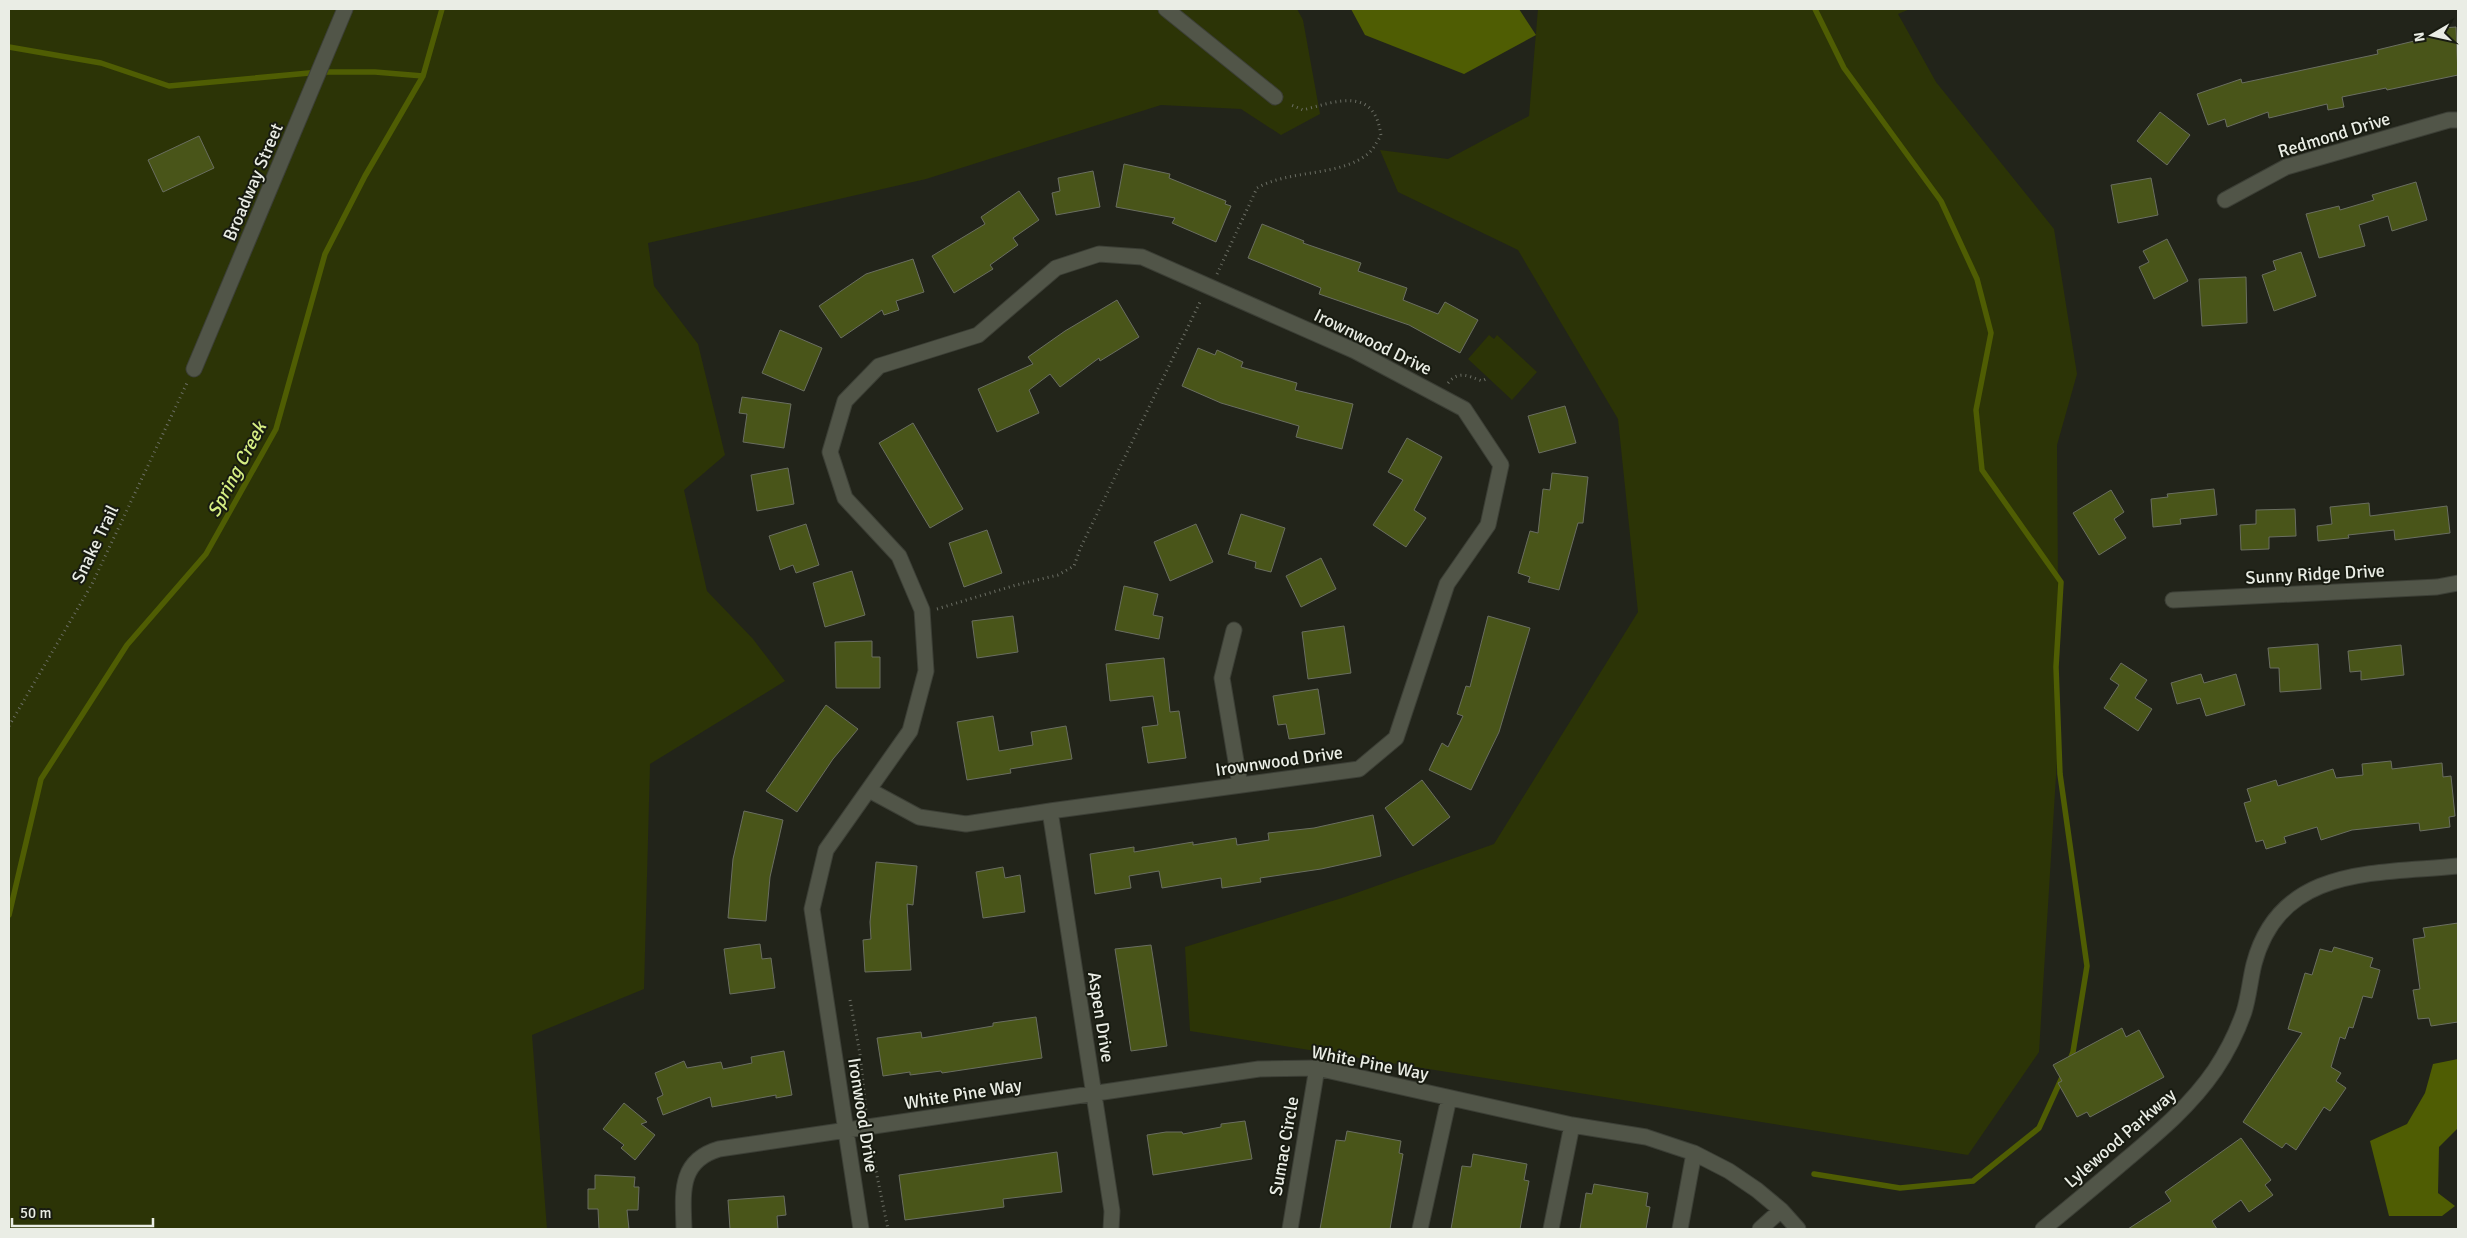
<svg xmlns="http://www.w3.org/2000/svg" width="2467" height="1238" font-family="Signika,sans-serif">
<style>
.green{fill:#2c3406}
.water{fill:#4f5d03}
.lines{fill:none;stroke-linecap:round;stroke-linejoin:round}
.stream{stroke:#4f5d03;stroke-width:5.5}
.building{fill:#495519;stroke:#6a6e61}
.minor-casing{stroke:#3c3f36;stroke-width:17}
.path{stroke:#6b6e64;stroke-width:3;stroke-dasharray:1 4;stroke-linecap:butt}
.minor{stroke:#515548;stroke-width:15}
.labels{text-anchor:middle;stroke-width:4;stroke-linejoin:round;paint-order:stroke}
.street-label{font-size:18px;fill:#eaede5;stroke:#181b11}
.water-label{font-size:19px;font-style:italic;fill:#d6ee83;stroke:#181b11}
</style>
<rect width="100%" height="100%" fill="#22241a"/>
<path class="green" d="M9,9h1288l6,11 17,94 -39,21 -40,-26 -80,-4 -235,74 -278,64 6,43 44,58 27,111 -41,35 23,101 46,48 32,42 -135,83 -6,225 -112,46 15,194h-538z
M1538,9h372l-12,5 38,68 118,147 23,145 -20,71 2,282 -20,325 -71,103 -778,-124 -5,-84 160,-50 149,-53 144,-232 -20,-193 -100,-169 -120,-58 -18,-42 68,9 81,-43z
M1489,335l5,4 3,-4 40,37 -25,28 -44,-41z"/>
<path class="water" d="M1351,9h168l17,26 -72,39 -99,-39z
M2458,1059v69l-19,19 -1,46 17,13 -13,10h-53l-19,-75 37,-17 18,-31 8,-29z"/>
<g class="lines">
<path class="stream" d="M1815,9l29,59 97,133 36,78 14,54 -15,77 6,60 79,112 -5,85 4,107 27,192 -14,86 -4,10
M9,47l92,16 68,23 151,-14h55l48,4
M9,915l32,-136 86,-134 79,-91 70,-125 49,-175 40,-78 58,-100 19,-67
M1814,1174l86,14 73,-7 66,-53 25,-55"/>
</g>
<path class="building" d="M2456,27l2,48 -71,15 -1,-2 -44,9 2,10 -16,3 -1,-6 -58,14 -1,-6 -41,15 -2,-8 -17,6 -11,-31 44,-15 1,4 136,-29 -1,-4 66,-16 -1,-6z
M2160,112l30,23 -23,30 -30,-24z
M199,136l15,32 -51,24 -15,-32z
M1124,164l46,10 -1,4 57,23 -1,3 6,2 -15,36 -44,-19 3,-5 -59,-11z
M1093,171l7,36 -44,8 -4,-22 8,-2 -2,-13z
M2151,178l7,37 -40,8 -7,-38z
M2416,182l11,38 -35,11 -4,-15 -29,9 6,21 -46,12 -13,-44 33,-8 1,4 34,-10 -2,-5z
M1019,191l20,29 -26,18 5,7 -28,20 3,4 -39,24 -22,-37 53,-32 -4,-7z
M1262,224l42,17 -1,2 58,20 -3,8 49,17 -4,12 35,14 7,-12 33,18 -18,33 -51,-28 -90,-31 2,-6 -73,-30z
M2167,239l21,42 -34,18 -15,-32 10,-5 -6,-11z
M2301,252l15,44 -42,15 -12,-36 14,-5 -3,-9z
M913,259l11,33 -28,9 3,9 -15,5 -2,-5 -41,28 -22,-32 47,-32z
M2246,277l1,46 -45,3 -3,-47z
M1117,300l22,37 -39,24 -1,-3 -39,29 -10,-13 -21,16 10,23 -42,19 -19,-43 55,-25 -5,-7 37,-26z
M780,330l42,18 -18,43 -42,-18z
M1198,348l17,7 2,-5 26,12 -2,5 56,16 -2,7 58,14 -11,45 -46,-12 3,-11 -78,-23 -39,-17z
M742,397l49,7 -7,44 -41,-6 4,-28 -8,-1z
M1565,406l11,37 -37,10 -11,-37z
M913,423l50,86 -33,19 -51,-85z
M1407,438l35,19 -28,53 12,8 -20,29 -33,-22 30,-45 -15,-8z
M788,468l6,36 -37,7 -6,-36z
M1552,473l36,4 -5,46h-5l-19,67 -31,-8 2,-5 -12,-4 12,-42 8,2 5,-44 7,1z
M2214,489l3,26 -37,4 1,5 -28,3 -2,-28 17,-2 -1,-3z
M2111,490l13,22 -10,7 12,19 -27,17 -26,-42z
M2369,503l1,13 77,-10 3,27 -55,7 -1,-10 -46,5 1,3 -31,3 -1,-15 15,-2 -2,-17z
M2295,509l1,27 -27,1v12l-28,1 -1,-25 16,-1v-14z
M1241,514l44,14 -14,44 -16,-4 1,-6 -28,-8z
M806,524l13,41 -23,8 -3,-8 -13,5 -11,-34z
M1196,524l17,38 -43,19 -16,-39z
M987,530l15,43 -38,14 -15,-44z
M1321,558l15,31 -35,18 -15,-31z
M852,571l13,44 -40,12 -12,-44z
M1124,586l34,8 -5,21 10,2 -4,22 -44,-9z
M1013,616l5,36 -41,6 -5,-37z
M1488,616l42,12 -31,104 -28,58 -42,-20 13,-27 6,4 15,-31 -6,-2 9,-28 4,1z
M1344,626l7,47 -43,6 -6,-47z
M872,641v16h8v31h-44l-1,-46z
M2318,644l3,45 -41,3 -1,-24h-9l-2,-20z
M2401,645l3,30 -43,5v-9l-11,1 -2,-21z
M1164,658l6,54 9,-1 7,47 -38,5 -6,-36 16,-2 -5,-29 -43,5 -4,-37z
M2121,663l26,17 -12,18 17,11 -14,22 -34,-23 15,-23 -9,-6z
M2201,674l3,9 32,-9 9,31 -39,11 -6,-18 -23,6 -6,-21z
M1318,689l7,45 -36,5 -3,-15 -8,1 -5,-29z
M826,705l32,24 -25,30 -36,53 -31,-21z
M993,716l6,35 34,-6 -2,-13 35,-6 6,33 -62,10 1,4 -44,7 -10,-58z
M2391,761l1,8 50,-6 1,14 8,-1 4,40 -6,1 1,10 -30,4 -1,-8 -67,7 -31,10 -4,-13 -33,10 2,6 -20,6 -3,-9 -7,2 -12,-39 7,-2 -4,-12 29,-9 2,6 55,-17 3,9 27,-3 -1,-11z
M1422,780l28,37 -37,29 -28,-38z
M744,811l39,9 -13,57 -4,44 -38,-3 5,-59z
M1373,815l8,41 -60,13 -61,9 1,4 -39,6 -1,-10 -59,10 -3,-17 -30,5 2,12 -36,6 -5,-40 44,-7v5l59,-10v3l43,-7 1,7 32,-5 -1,-7 46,-5z
M876,862l41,4 -4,39 -6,-1 4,66 -46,2 -2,-32 8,-1 -1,-17z
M1003,867l2,11 15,-3 5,37 -42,6 -7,-46z
M2458,923v99l-27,4 -2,-8 -11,1 -5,-29 7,-1 -7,-50 12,-2 -2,-9z
M760,944l2,15 9,-1 4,30 -45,6 -6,-45z
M1151,945l16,101 -36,5 -16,-102z
M2334,947l39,11 -3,9 10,3 -8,28 -9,-2 -10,32 -4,-1 -4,12 -5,-2 -9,30 10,6 -5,8 10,7 -16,23 -6,-4 -28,43 -10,-7 -4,5 -39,-26 59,-89 -14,-4 17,-56 7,2 8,-26 12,3z
M1036,1017l6,41 -100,15 -1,-2 -31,4v-3l-27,4 -6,-38 44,-6 1,6 71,-12v-3z
M2122,1028l4,9 13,-7 25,47 -74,40 -3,-5 -10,5 -19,-34 4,-2 -9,-16z
M784,1051l8,44 -16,3v-3l-64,12 -2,-10 -47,18 -6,-17 6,-3 -8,-22 29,-12 3,7 34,-6 2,7 29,-6 -1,-6z
M624,1103l23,19 -6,2 14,11 -20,25 -14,-12 3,-3 -21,-16z
M1245,1121l7,38 -99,16 -6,-40 19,-3h16l1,2 38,-7v-3z
M1347,1131l54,10 -2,12 4,1 -13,75h-70l16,-89 9,1z
M2241,1138l30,42 -6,5 8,10 -24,17 -8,-12 -29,21 5,8h-89l43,-28 -6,-9z
M1057,1152l5,40 -59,7 1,8 -99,13 -6,-45z
M1473,1154l54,10 -3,16 5,1 -9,48h-69l11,-63 9,1z
M595,1175l40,2 -1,10h5l-1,23h-11l2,19h-30l-1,-20h-10v-20h7z
M1594,1184l54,9 -2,13 4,1 -4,22h-66l6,-36 6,1z
M784,1196l2,19 -9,1 1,13h-48l-2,-29z"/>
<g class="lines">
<g class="minor-casing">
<path id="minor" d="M1166,9l109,88
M2225,200l61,-33 163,-47h9
M194,369l151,-360
M2173,600l264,-13 21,-4
M1234,630l-12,48 18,107
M1050,811l62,400 -1,18
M684,1229c-1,-35 -6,-68 35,-80l540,-80 58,-1 255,57 74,12 48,16 35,18 28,19 24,20 17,19
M861,1229l-49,-320 14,-59 84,-119 16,-60 -4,-61 -23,-54 -54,-58 -15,-46 15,-51 34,-35 99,-31 78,-67 43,-14 43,3 213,94 109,58 37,56 -13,60 -41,59 -51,154 -37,31 -309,42 -84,13 -47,-7 -50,-27
M1290,1229l27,-161
M1420,1229l29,-131
M1551,1229l21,-104
M1680,1229l14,-76
M1760,1229l21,-19
M2043,1229c28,-23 57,-47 85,-71 32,-27 63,-53 87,-88 12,-18 22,-38 29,-58 5,-16 6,-32 10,-48 26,-99 123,-90 204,-98"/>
</g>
<path class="path" d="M1217,274l40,-86c33,-19 86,-11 113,-36 4,-4 7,-11 11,-16 -6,-50 -44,-35 -78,-26l-14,-6
M1448,383c11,-13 20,-7 34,-2l6,-3
M937,609l79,-24 42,-10 16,-9 6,-17 121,-249
M9,726l83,-142 95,-201
M850,1000l10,54 6,57
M870,1142l18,87"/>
<use href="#minor" class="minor"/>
</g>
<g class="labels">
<g class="street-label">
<text transform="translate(2334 135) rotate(-17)" y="6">Redmond Drive</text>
<text transform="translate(253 182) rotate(-67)" y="6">Broadway Street</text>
<text transform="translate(1373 342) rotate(26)" y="6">Irownwood Drive</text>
<text transform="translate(95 544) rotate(-64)" y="6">Snake Trail</text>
<text transform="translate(2315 574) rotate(-3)" y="6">Sunny Ridge Drive</text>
<text transform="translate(1279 761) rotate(-8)" y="6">Irownwood Drive</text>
<text transform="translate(1101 1017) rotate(81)" y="6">Aspen Drive</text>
<text transform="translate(1370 1063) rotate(11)" y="6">White Pine Way</text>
<text transform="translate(963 1094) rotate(-9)" y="6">White Pine Way</text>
<text transform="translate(863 1115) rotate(81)" y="6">Ironwood Drive</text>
<text transform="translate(2120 1138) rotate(-41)" y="6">Lylewood Parkway</text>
<text transform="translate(1284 1146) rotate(-80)" y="6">Sumac Circle</text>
</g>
<g class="water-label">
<text transform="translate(236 469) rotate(-62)" y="7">Spring Creek</text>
</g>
</g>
<rect width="2467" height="1238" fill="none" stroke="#eaede5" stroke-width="20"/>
<g transform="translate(2432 35) rotate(261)" stroke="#181b11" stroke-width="4" paint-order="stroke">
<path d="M0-4L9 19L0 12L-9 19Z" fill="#eaede5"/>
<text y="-8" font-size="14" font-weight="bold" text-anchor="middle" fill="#eaede5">N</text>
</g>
<path d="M12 1218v8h141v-8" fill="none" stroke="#eaede5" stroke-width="2.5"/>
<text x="20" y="1218" font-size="15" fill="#eaede5" stroke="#181b11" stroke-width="4" paint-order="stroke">50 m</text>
</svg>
